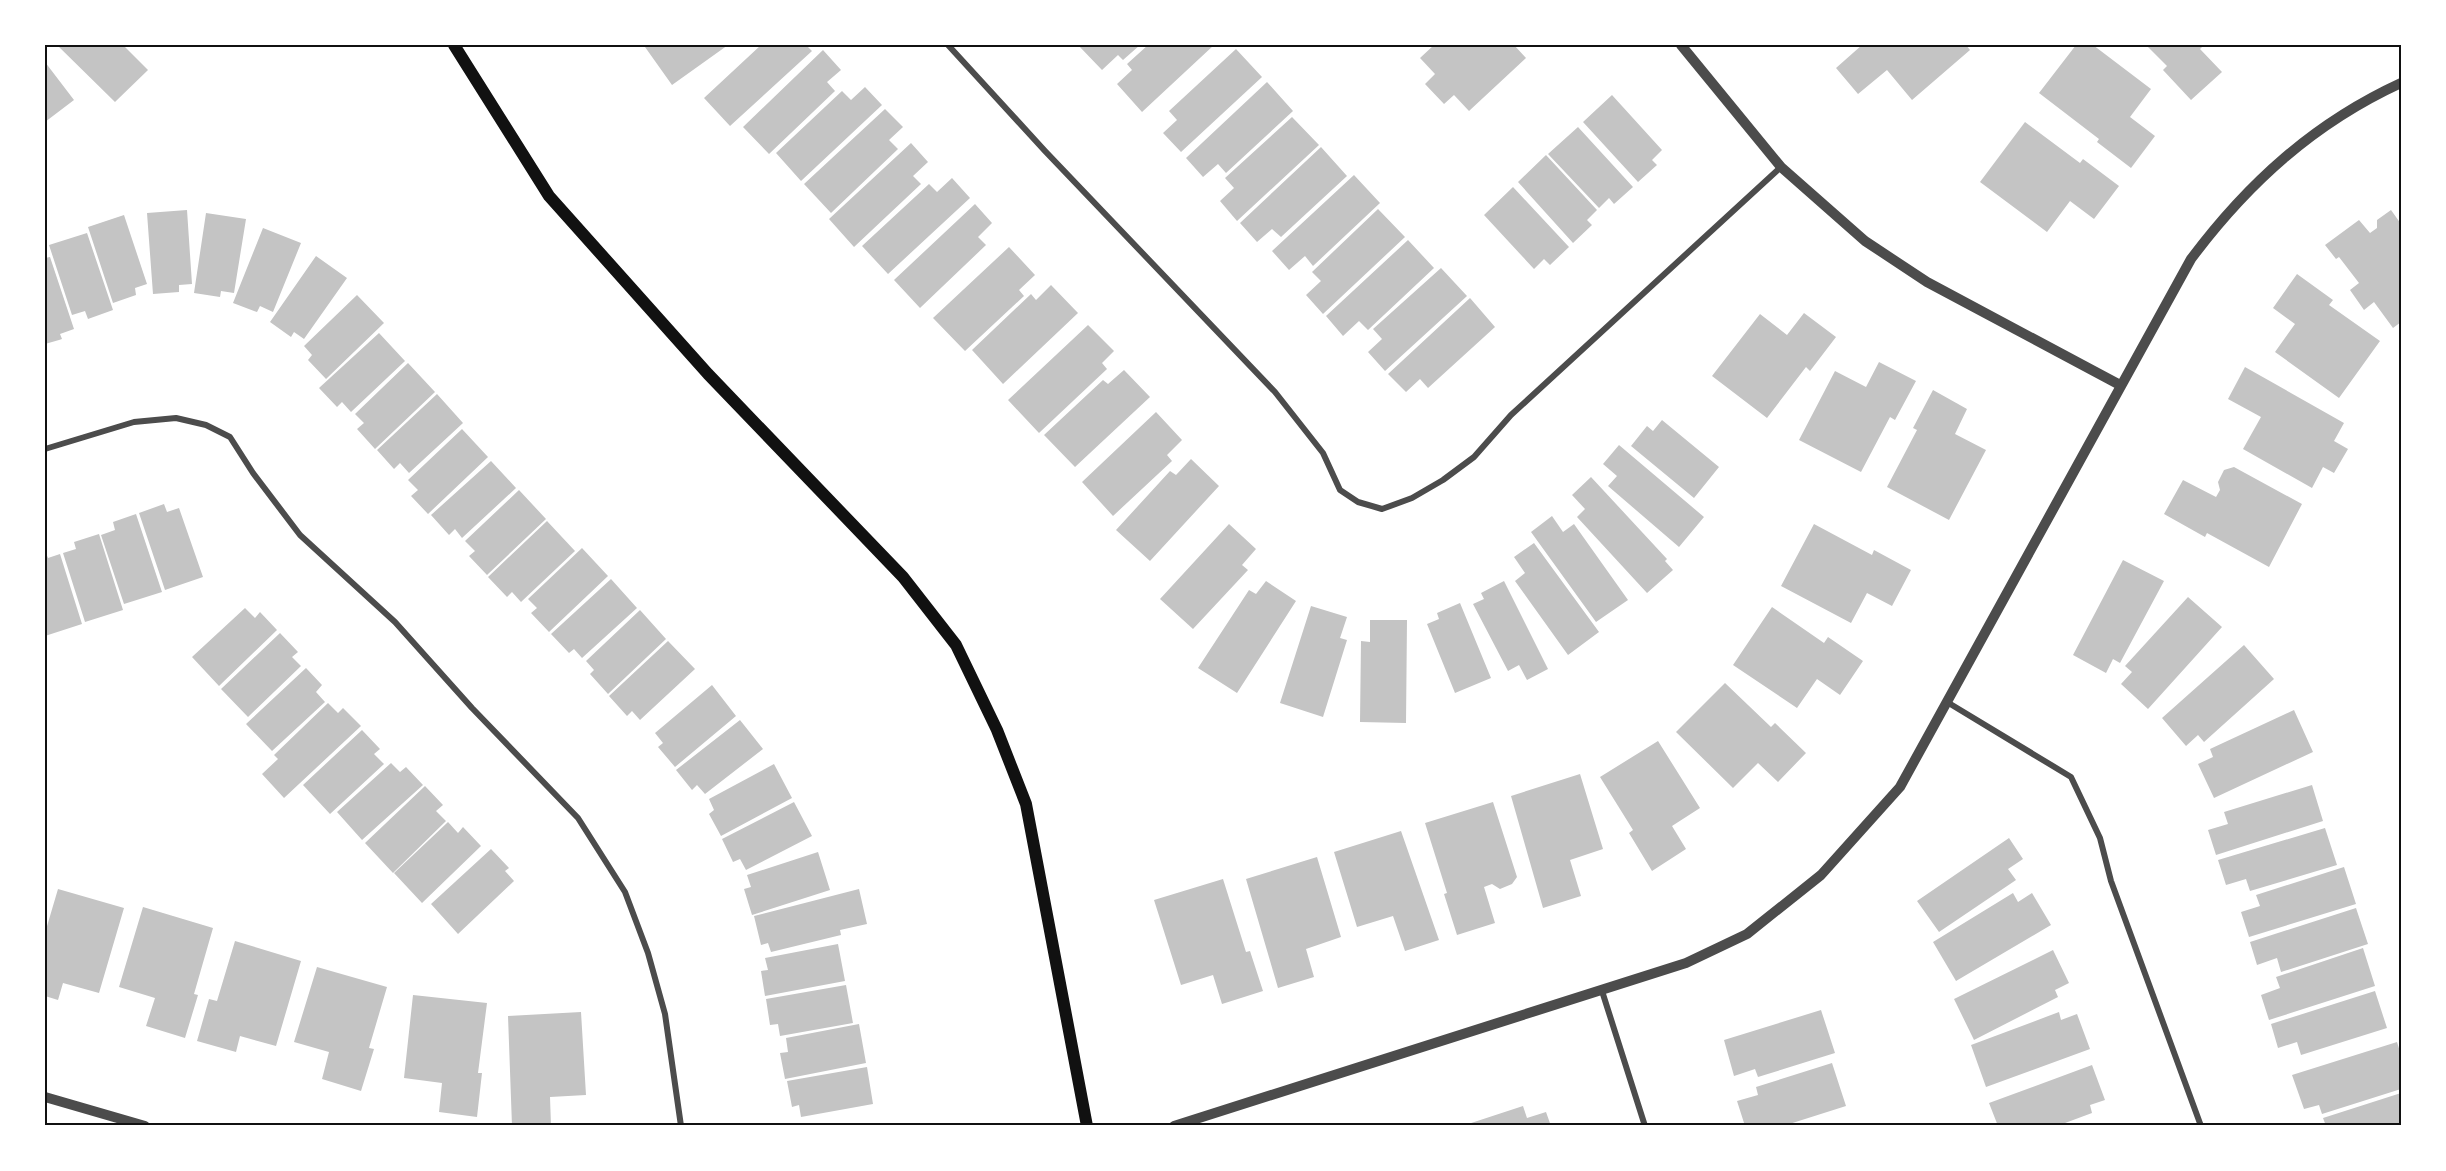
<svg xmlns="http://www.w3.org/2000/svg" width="2446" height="1171" font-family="'Fira Sans',sans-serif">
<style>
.building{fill:#c4c4c4}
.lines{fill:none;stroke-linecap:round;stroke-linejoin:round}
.minor{stroke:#4c4c4c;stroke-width:6}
.tertiary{stroke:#4c4c4c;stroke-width:10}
.secondary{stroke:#111;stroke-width:12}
.neatline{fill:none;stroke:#111;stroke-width:2}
</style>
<rect width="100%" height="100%" fill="#fff"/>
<path class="building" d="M57,45h66l25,25 -33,32z
M648,45h80l-56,40 -27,-38z
M761,45h45l6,6 -82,75 -26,-28z
M1078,45h62l-17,15 -5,-5 -16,15z
M1148,45h66l-72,67 -25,-28 15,-14 -5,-6z
M1434,45h80l12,13 -57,53 -15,-16 -10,9 -19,-20 10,-10 -15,-16z
M1862,45h104l4,5 -58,50 -25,-30 -29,24 -22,-26z
M2076,45h17l58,44 -21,28 25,19 -24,32 -34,-26 2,-3 -60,-46z
M2146,45h58l-4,4 22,23 -31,28 -28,-30 4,-4z
M1236,49l26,28 -81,75 -18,-19 14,-13 -8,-9z
M823,50l18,20 -14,12 8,9 -66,63 -26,-27z
M45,62l29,38 -29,22z
M1267,82l26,29 -67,62 -8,-9 -15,13 -17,-19z
M865,87l17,18 -81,76 -25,-28 66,-62 9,9z
M1612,95l50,55 -10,10 5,5 -19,17 -55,-60z
M885,109l18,18 -14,13 9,9 -67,64 -27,-29z
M1292,117l27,28 -82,76 -17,-20 14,-13 -9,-10z
M2025,122l55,41 3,-4 36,27 -25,33 -24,-18 -23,31 -67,-50z
M1578,127l55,60 -19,17 -5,-6 -10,10 -51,-54z
M911,143l17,19 -15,14 8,8 -67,63 -25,-28z
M1321,147l26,29 -66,61 -9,-8 -15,13 -17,-19z
M1546,155l51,55 -10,10 5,5 -19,18 -55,-61z
M1354,175l26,28 -67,63 -8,-10 -16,14 -17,-19z
M952,178l18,20 -82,76 -26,-28 67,-62 8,8z
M1513,187l56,60 -19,18 -6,-6 -10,10 -50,-54z
M975,204l17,19 -14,14 8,8 -66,63 -26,-28z
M1378,209l27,28 -82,77 -17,-19 15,-14 -9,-9z
M187,210l5,74 -13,1v7l-26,2 -6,-81z
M2391,210l10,14v98l-8,6 -19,-26 -10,8 -14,-20 9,-7 -20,-26 -3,2 -11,-14 34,-25 11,13 7,-5v-8z
M206,213l40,6 -12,74 -13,-2 -1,6 -26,-4z
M124,215l23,69 -12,4 1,7 -23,8 -25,-76z
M263,228l38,15 -28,69 -13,-6 -3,6 -24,-9z
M87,233l26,77 -25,9 -3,-8 -13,4 -23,-70z
M1408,240l26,28 -66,62 -9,-9 -16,15 -17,-20z
M1009,247l26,28 -16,15 5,6 -59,55 -32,-33z
M316,256l31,22 -43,61 -10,-7 -3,5 -21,-15z
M50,257l24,72 -14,5 2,5 -3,1 -14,4v-86z
M1441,268l26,28 -82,75 -17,-19 14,-13 -9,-10z
M2297,274l36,26 -4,5 51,36 -41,57 -64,-46 20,-28 -22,-16z
M1051,285l27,28 -75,71 -31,-34 59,-56 5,6z
M357,295l27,28 -58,56 -18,-19 4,-5 -8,-9z
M1470,298l25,29 -67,61 -8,-9 -14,13 -18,-18z
M1804,313l32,24 -26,34 -4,-4 -39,51 -55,-42 48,-62 27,21z
M1088,325l26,26 -12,12 5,6 -68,64 -31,-33z
M379,333l26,28 -54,51 -9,-10 -5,5 -18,-19z
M1879,362l37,19 -21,39 -5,-3 -29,55 -62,-32 36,-69 31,16z
M408,363l27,29 -60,57 -18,-20 7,-6 -9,-9z
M2245,367l99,56 -10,18 14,8 -14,24 -11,-6 -11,21 -69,-39 18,-32 -33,-18z
M1124,370l26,27 -75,70 -31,-32 59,-55 5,4z
M1933,390l34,19 -12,25 31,16 -37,70 -62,-33 30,-57 -4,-2z
M437,394l26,29 -54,50 -9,-10 -6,6 -17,-19z
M1156,412l26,28 -15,15 5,6 -59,55 -31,-34z
M1662,420l57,47 -25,31 -63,-52 16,-20 6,5z
M462,429l26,28 -60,57 -17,-18 7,-6 -10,-10z
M1619,445l85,72 -25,30 -71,-61 9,-10 -14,-12z
M1191,459l28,27 -69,75 -34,-31 54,-59 6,4z
M491,461l25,27 -54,50 -7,-9 -6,6 -18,-20z
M2234,467l68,37 -33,63 -62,-34 -2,4 -41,-23 19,-34 33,17 4,-7 -2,-8 6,-12z
M1591,477l76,82 -2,2 8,9 -26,23 -70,-76 8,-8 -13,-14z
M519,490l27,29 -59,56 -18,-19 6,-5 -10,-10z
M164,504l3,8 12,-4 24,69 -38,13 -26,-77z
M136,514l26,78 -38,12 -23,-69 14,-5 -2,-8z
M1552,516l11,16 11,-8 54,76 -32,22 -65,-90z
M547,521l28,30 -54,51 -9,-10 -5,5 -19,-20z
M1229,524l27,25 -14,16 6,5 -55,59 -33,-30z
M1814,524l58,31 2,-5 37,20 -19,36 -25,-13 -16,30 -70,-37z
M99,534l24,76 -38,12 -22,-69 13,-4 -2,-7z
M1534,543l65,89 -31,23 -53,-74 10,-8 -11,-16z
M582,548l26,28 -59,56 -18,-19 6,-5 -9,-9z
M45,551l3,7 12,-4 22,70 -37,12z
M2123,560l41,21 -44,82 -7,-4 -7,14 -33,-18z
M611,579l26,29 -55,50 -8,-9 -5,4 -18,-19z
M1266,581l30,20 -59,92 -39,-25 51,-78 7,4z
M1504,581l44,88 -21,11 -8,-15 -11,6 -35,-67 11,-5 -3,-6z
M2188,597l34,30 -74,82 -27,-25 11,-12 -7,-6z
M1460,603l31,75 -36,15 -28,-69 12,-5 -2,-6z
M1311,606l36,11 -7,21 7,2 -24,77 -43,-14z
M1772,607l52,36 4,-6 35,24 -23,34 -23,-16 -20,29 -64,-43z
M245,608l10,10 5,-6 17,18 -58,56 -27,-29z
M640,610l26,29 -58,55 -18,-20 4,-4 -8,-9z
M1370,620h37l-1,103 -46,-1 1,-81 9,1z
M280,633l18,19 -6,5 9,9 -53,51 -27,-28z
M668,641l27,28 -55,51 -8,-9 -5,5 -18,-20z
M2244,645l30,34 -70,63 -6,-7 -12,11 -24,-28z
M306,668l16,17 -6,7 9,10 -53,49 -26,-27z
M1725,683l46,44 4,-4 31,30 -28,29 -20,-19 -25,25 -57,-56z
M712,685l24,31 -61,51 -17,-20 5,-4 -8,-10z
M328,703l10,10 5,-5 18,18 -77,72 -22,-24 16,-15 -4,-4z
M2294,710l19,42 -99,46 -16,-34 15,-7 -3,-8z
M740,720l23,29 -58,45 -8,-9 -5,5 -16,-20z
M362,730l18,19 -6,5 10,10 -54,50 -27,-29z
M1658,741l42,67 -28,18 14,23 -34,22 -23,-38 4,-3 -33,-53z
M391,763l9,9 6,-5 17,18 -61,55 -25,-28z
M774,764l18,34 -71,38 -12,-22 5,-4 -5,-11z
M1580,774l23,75 -33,11 11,36 -38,12 -32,-112z
M2312,785l11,36 -107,34 -8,-25 20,-6 -4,-12z
M425,786l18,19 -7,6 10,10 -53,52 -28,-30z
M794,802l18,34 -66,34 -6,-11 -7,3 -11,-23z
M1493,802l24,75 -5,7 -12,5 -8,-5 -8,3 11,36 -38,12 -13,-41 3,-1 -22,-70z
M448,822l10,11 5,-6 18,19 -59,57 -28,-30z
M2325,828l12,37 -87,26 -4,-12 -20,6 -8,-25z
M1401,831l38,109 -34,11 -12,-35 -36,11 -23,-75z
M2009,838l14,21 -15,10 8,11 -77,52 -22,-31z
M491,849l18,19 -4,3 9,10 -56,53 -27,-30z
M818,852l12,38 -78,25 -8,-26 7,-2 -4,-12z
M1317,857l24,80 -35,12 8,28 -36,11 -32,-109z
M2344,867l12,37 -107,33 -8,-25 19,-6 -4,-11z
M1223,879l23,73 4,-1 13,40 -41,13 -9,-29 -32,10 -27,-85z
M58,889l66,19 -25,85 -36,-10 -5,17 -13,-4v-63z
M859,889l8,35 -27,6 1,5 -70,17 -3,-9 -7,2 -7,-29z
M2013,893l5,9 14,-9 19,32 -95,56 -23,-39z
M143,907l70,21 -19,66 4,1 -13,43 -39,-12 9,-28 -36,-11z
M2356,908l12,36 -87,28 -4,-14 -20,7 -7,-23z
M235,941l66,20 -25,85 -36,-10 -4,16 -39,-11 12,-42 8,2z
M838,944l7,37 -80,15 -4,-25 7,-1 -3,-12z
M2363,948l12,38 -106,34 -8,-25 19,-7 -4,-11z
M2053,950l16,33 -14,7 3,7 -84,43 -20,-41z
M317,967l70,20 -18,61 5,1 -13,42 -39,-12 7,-27 -35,-10z
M846,985l7,38 -73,13 -2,-12 -8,1 -4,-26z
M2375,991l12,37 -86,27 -4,-13 -19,6 -7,-24z
M413,995l74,8 -9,70h4l-5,44 -38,-5 3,-29 -38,-5z
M1821,1010l14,43 -77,24 -3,-8 -21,7 -10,-36z
M581,1012l5,83 -36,2 1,29h-39l-4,-110z
M2059,1012l2,8 16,-6 13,35 -104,38 -15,-42z
M859,1024l7,39 -81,16 -5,-26 8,-1 -2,-14z
M2397,1042l4,13v34l-79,25 -3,-9 -15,4 -12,-34z
M1832,1063l14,43 -63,20h-38l-8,-25 21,-6 -2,-8z
M2092,1065l13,35 -15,5 2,8 -35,13h-59l-9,-23z
M867,1067l6,37 -72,13 -2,-12 -7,2 -5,-26z
M2401,1093v33h-75l-3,-8z
M1523,1106l4,12 19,-6 5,14h-89z"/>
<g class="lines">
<path class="minor" d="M948,45l97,106 230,241 48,61 17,37 18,12 24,7 30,-11 31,-18 31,-23 37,-42 270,-248
M45,449l89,-27 42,-4 30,7 24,12 23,36 47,62 95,87 77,86 106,110 47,74 23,61 17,61 16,112
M1947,702l124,75 29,61 11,43 90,245
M1602,991l43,135"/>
<path class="tertiary" d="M1681,45l100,122 84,74 62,41 193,103
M45,1097l100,29
M1174,1126l512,-163 61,-29 74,-59 79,-88 291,-528c57,-76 123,-136 210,-176"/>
<path class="secondary" d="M454,45l95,151 159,178 195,203 53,68 41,85 29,74 61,322"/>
</g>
<rect width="2446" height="1171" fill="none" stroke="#ffffff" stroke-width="93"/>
<rect x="46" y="46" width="2354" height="1078" class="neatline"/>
</svg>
